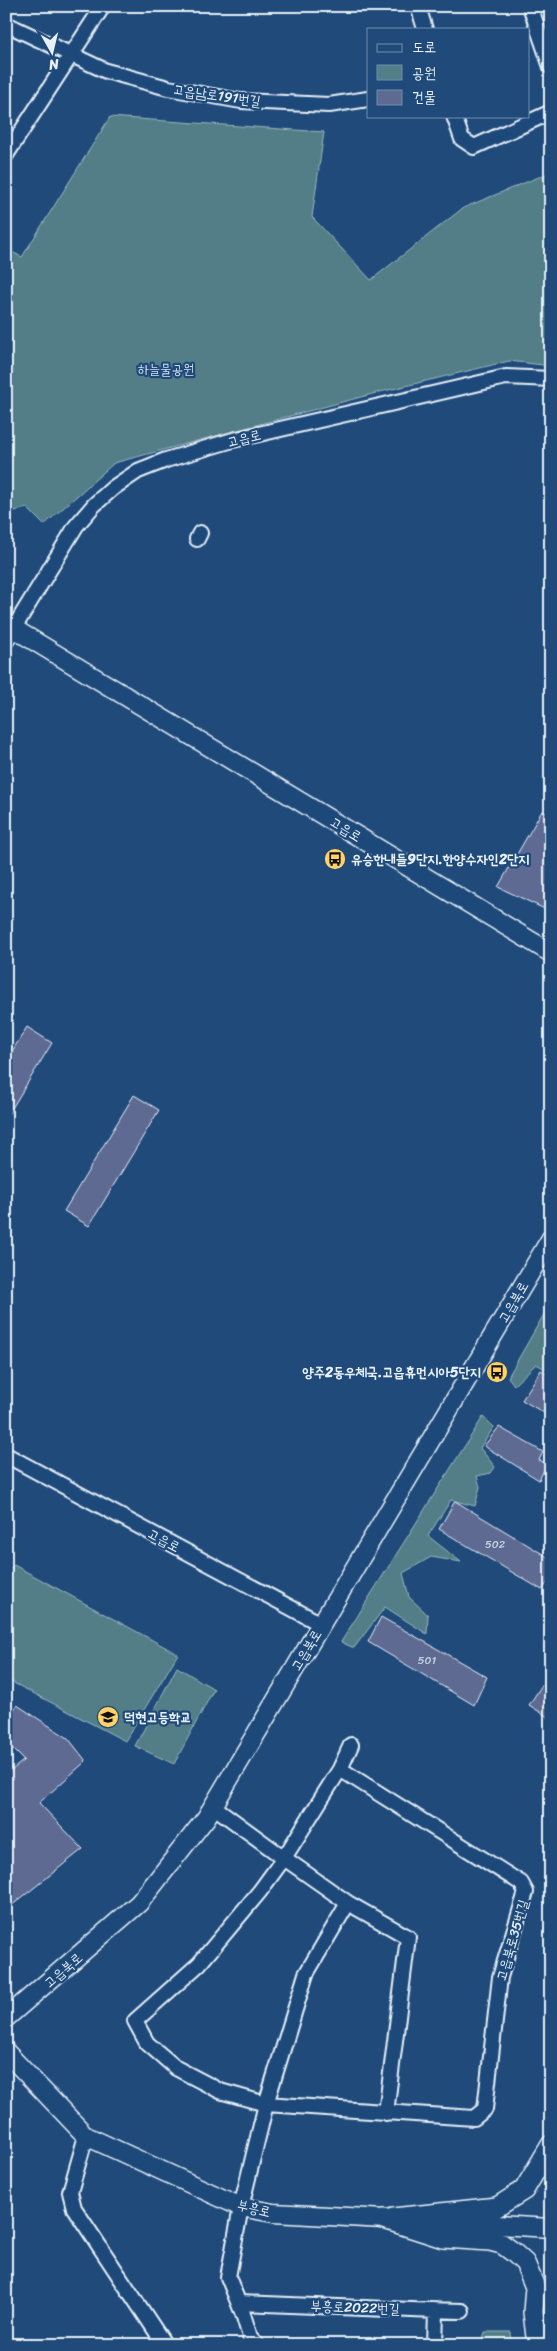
<svg xmlns="http://www.w3.org/2000/svg" width="557" height="2351" font-family="Sriracha,'Poor Story',sans-serif">
<style>
.green{fill:#527e87;stroke:#9db8c0}
.building{fill:#5f6a93;stroke:#e8f1f8}
.lines{fill:none;stroke-linecap:round;stroke-linejoin:round}
.minor-casing{stroke:#e8f1f8;stroke-width:18}
.tertiary-casing{stroke:#e8f1f8;stroke-width:21}
.secondary-casing{stroke:#e8f1f8;stroke-width:22}
.minor{stroke:#1f4a7a;stroke-width:14}
.tertiary{stroke:#1f4a7a;stroke-width:18}
.secondary{stroke:#1f4a7a;stroke-width:19}
.labels{text-anchor:middle;stroke-width:4.5;stroke-linejoin:round;paint-order:stroke}
.number-label{font-size:11px;fill:#c6cfdf}
.street-label{font-size:14px;fill:#e8f1f8;stroke:#1f4a7a}
.park-label{font-size:14px;fill:#d2e0e7;stroke:#1f4a7a}
.poi-label{font-size:14px;font-weight:bold;fill:#e8f1f8;stroke:#1f4a7a;text-anchor:start}
</style>
<rect width="100%" height="100%" fill="#1f4a7a"/>
<filter id="ink" filterUnits="userSpaceOnUse"><feTurbulence type="fractalNoise" baseFrequency=".02" numOctaves="2"/><feDisplacementMap in="SourceGraphic" scale="10" xChannelSelector="R" yChannelSelector="G"/><feConvolveMatrix kernelMatrix="1 2 1 2 8 2 1 2 1" color-interpolation-filters="sRGB"/></filter>
<g filter="url(#ink)">
<path class="green" d="M110,117l214,15 -12,85 59,63 92,-72 88,-36v194l-42,-5 -133,32 -262,70 -70,62 -17,-17 -21,5v-264l16,8z
M551,1302v70l-15,-8 -22,21 -6,-8z
M483,1417l11,10 -14,21 15,19 -4,6 -14,3 3,11 -5,19 -24,-6 -23,36 33,26 -30,-5 -28,16 6,24 19,18 -1,19 -42,-27 -31,41 -13,-6z
M14,1565l164,89 -53,87 -119,-62v-106z
M177,1667l37,22 -40,75 -39,-18z
M485,2332h26l1,13h-31z"/>
<path class="building" d="M542,811l9,4v97l-53,-25z
M27,1027l25,16 -46,75v-57z
M134,1095l25,15 -70,116 -25,-15z
M541,1370l10,6v41l-29,-17z
M499,1427l44,25 -4,8 8,4 -8,16 -55,-34z
M455,1501l96,58v19l-9,12 -103,-61z
M381,1617l106,60 -13,28 -106,-63z
M551,1671v48l-22,-14z
M17,1705l51,33 18,23 -47,42 44,46 -77,61v-135l18,-15 -18,-18v-22z"/>
<g class="lines">
<g class="minor-casing">
<path id="minor" d="M418,6l7,23
M530,6l21,61
M6,24l100,47 62,17 73,13 88,4 39,-6
M454,116l8,23 12,8 77,-35
M6,155l97,-149
M197,539l3,-6
M6,641l70,-115 18,-21 19,-17 25,-17 28,-11 67,-20 273,-63 45,2
M6,1455l315,169
M351,1745l-11,24 -56,89 64,45 60,34 -22,176
M213,1806l71,52 -24,33 -61,73 -64,57 12,22 29,25 44,23 46,13 208,14 11,-9 15,-132 26,-85 -5,-9 -181,-114
M86,2136l-16,56 4,16 89,134 -1,3
M239,2303l197,8 -1,34
M427,2310l35,1
M257,2345l-7,-8 -7,-23 -15,-37 13,-70 25,-103 40,-130 42,-71"/>
</g>
<g class="tertiary-casing">
<path id="tertiary" d="M6,624l545,329
M6,2018l133,-115 67,-85 345,-580
M6,2052l80,84 155,71 32,6 278,15"/>
</g>
<g class="secondary-casing">
<path id="secondary" d="M393,2218l104,-11 27,-17 27,-45
M384,2219l59,19 47,3 12,3 11,8 12,11 10,24 -2,25 4,33"/>
</g>
<use href="#minor" class="minor"/>
<use href="#tertiary" class="tertiary"/>
<use href="#secondary" class="secondary"/>
</g>
</g>
<defs>
<g id="bus-disc" transform="scale(1.125)"><circle r="9.5" fill="#ffd166" stroke="#1f4a7a"/><path d="M-5-6H5V4H4V6H2V4H-2V6H-4V4H-5ZM-3.5-4V0h7V-4ZM-3.5 1.2v1.5H-2V1.2ZM2 1.2v1.5H3.5V1.2Z" fill="#111"/></g>
<g id="school-disc" transform="scale(1.125)"><circle r="9.5" fill="#ffd166" stroke="#1f4a7a"/><path d="M0-5L7-2L0 1L-7-2ZM-4 1L0 2.5L4 1V4Q0 6-4 4Z" fill="#111"/></g>
</defs>
<g fill-rule="evenodd">
<use href="#bus-disc" x="335" y="859"/>
<use href="#bus-disc" x="497" y="1372"/>
<use href="#school-disc" x="108" y="1717"/>
</g>
<g class="labels">
<g class="number-label">
<text x="495" y="1548">502</text>
<text x="427" y="1664">501</text>
</g>
<g class="street-label">
<text transform="translate(217 95) rotate(8)" y="5">고읍남로191번길</text>
<text transform="translate(244 438) rotate(-14)" y="5">고읍로</text>
<text transform="translate(346 829) rotate(31)" y="5">고읍로</text>
<text transform="translate(513 1302) rotate(-60)" y="5">고읍북로</text>
<text transform="translate(164 1540) rotate(28)" y="5">고읍로</text>
<text transform="translate(306 1650) rotate(-59)" y="5">고읍북로</text>
<text transform="translate(512 1940) rotate(-74)" y="5">고읍북로35번길</text>
<text transform="translate(63 1970) rotate(-41)" y="5">고읍북로</text>
<text transform="translate(254 2208) rotate(13)" y="5">부흥로</text>
<text transform="translate(355 2307) rotate(2)" y="5">부흥로2022번길</text>
</g>
<g class="park-label">
<text x="166" y="374">하늘물공원</text>
</g>
<g class="poi-label">
<text x="351" y="864">유승한내들9단지.한양수자인2단지</text>
<text x="481" y="1377" text-anchor="end">양주2동우체국.고읍휴먼시아5단지</text>
<text x="124" y="1722">덕현고등학교</text>
</g>
</g>
<rect width="557" height="2351" fill="none" stroke="#1f4a7a" stroke-width="25"/>
<rect x="12" y="12" width="532" height="2326" fill="none" stroke="#e8f1f8" stroke-width="2" filter="url(#ink)"/>
<rect x="367" y="28" width="162" height="90" fill="#1f4a7a" stroke="#6f8dac"/>
<rect x="377" y="44" width="25" height="8" fill="#1f4a7a" stroke="#6f8dac"/>
<text x="412" y="52" font-size="15" fill="#e8f1f8">도로</text>
<rect x="377" y="65" width="25" height="15" fill="#527e87" stroke="#6f8dac"/>
<text x="412" y="78" font-size="15" fill="#e8f1f8">공원</text>
<rect x="377" y="90" width="25" height="15" fill="#5f6a93" stroke="#6f8dac"/>
<text x="412" y="102" font-size="15" fill="#e8f1f8">건물</text>
<g transform="translate(52 52) rotate(172)" stroke="#1f4a7a" stroke-width="4" paint-order="stroke">
<path d="M0-4L9 19L0 12L-9 19Z" fill="#e8f1f8"/>
<text y="-8" font-size="14" font-weight="bold" text-anchor="middle" fill="#e8f1f8">N</text>
</g>
</svg>
